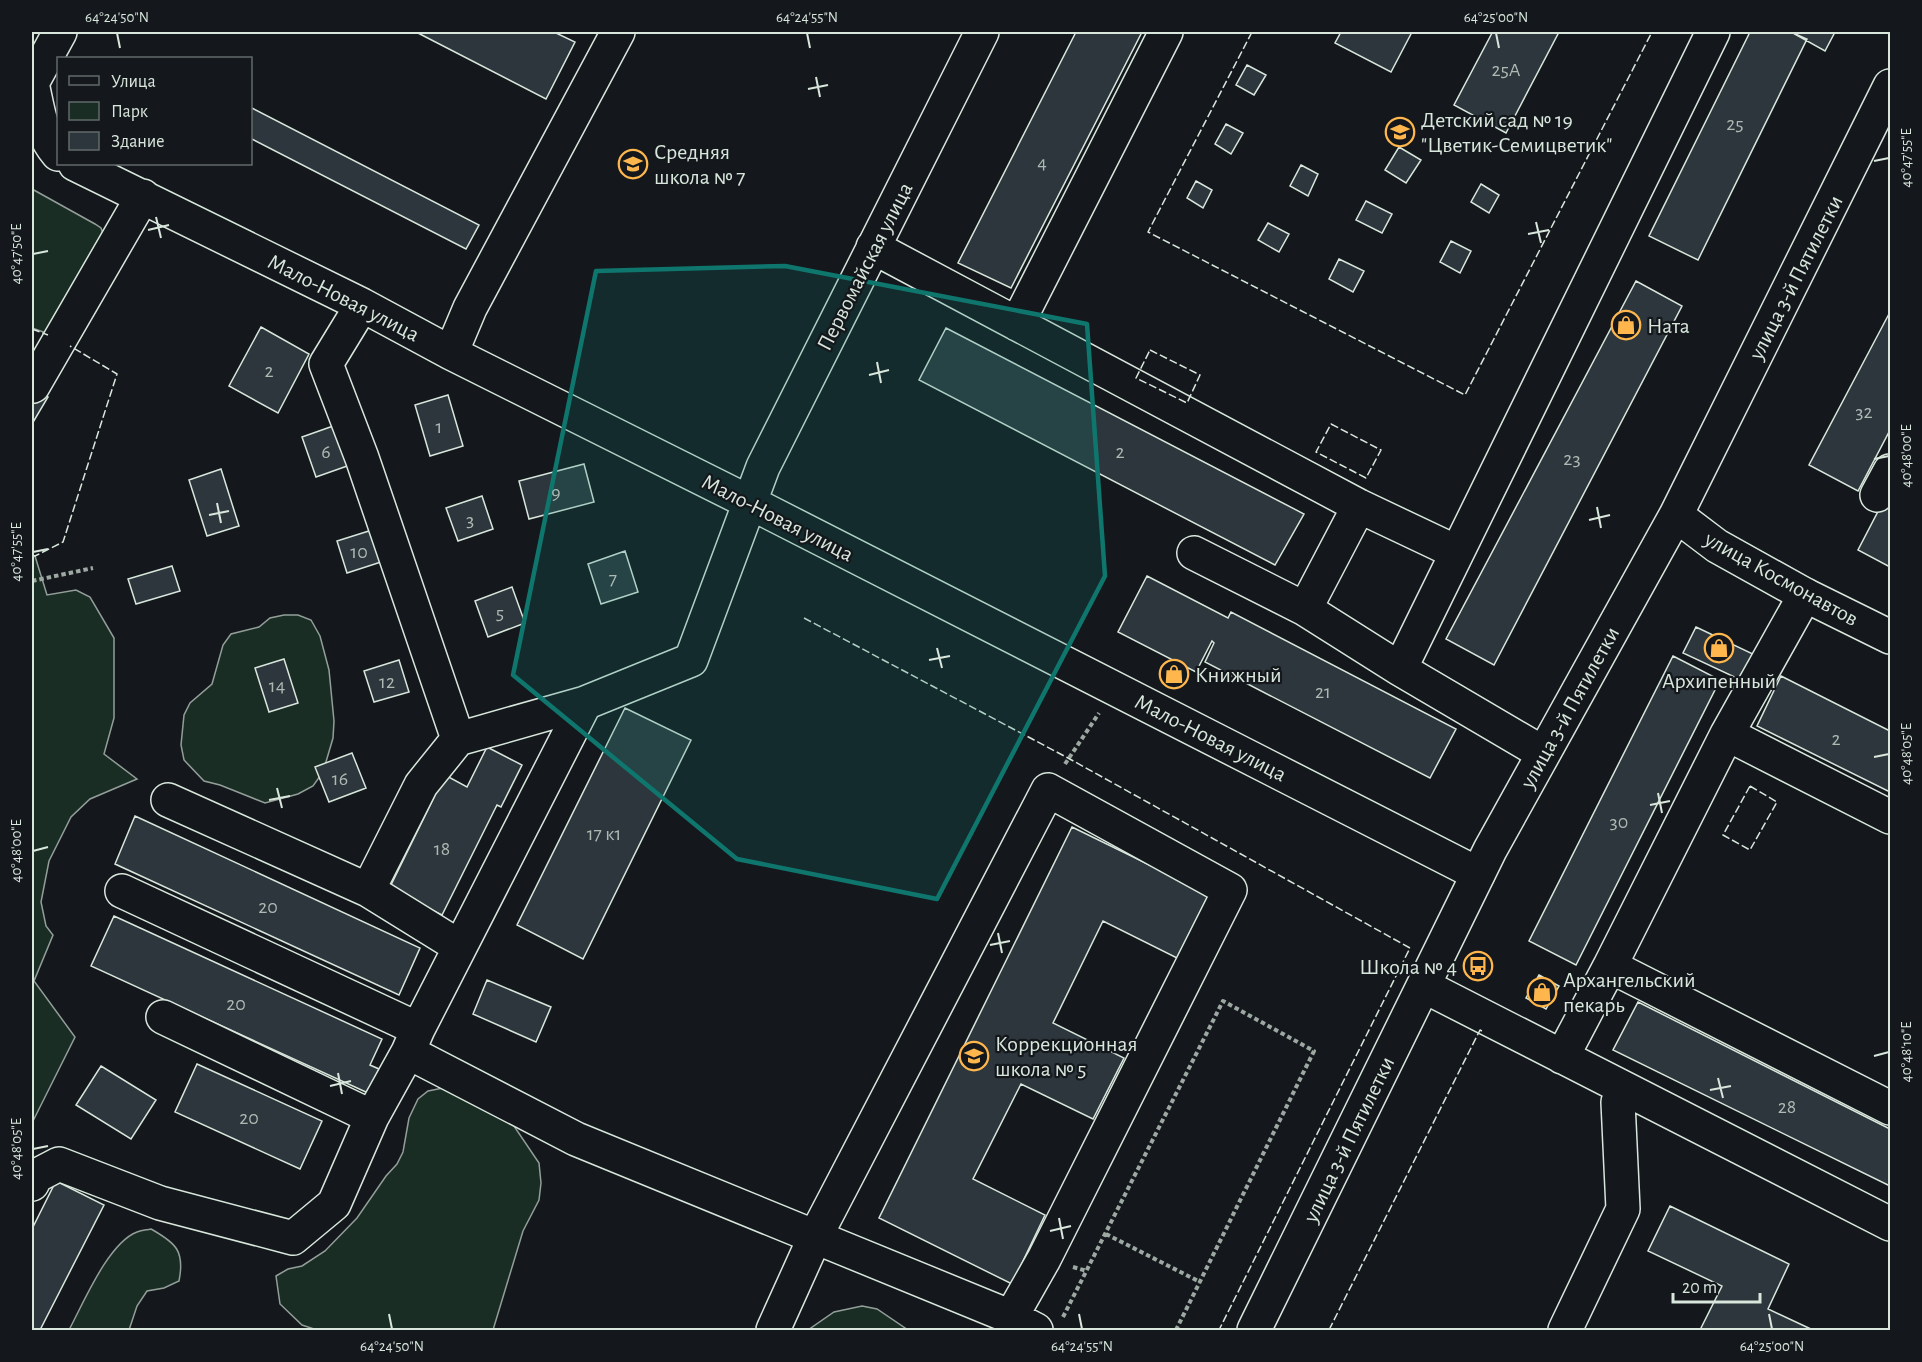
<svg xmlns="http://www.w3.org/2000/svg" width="1922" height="1362" font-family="'Alegreya Sans',sans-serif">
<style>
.green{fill:#1a2d24;stroke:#939e99;stroke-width:1.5}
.building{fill:#2c363c;stroke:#d8e6dc;stroke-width:1.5}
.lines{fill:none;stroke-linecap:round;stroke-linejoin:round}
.minor-casing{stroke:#d8e6dc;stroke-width:36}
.major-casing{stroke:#d8e6dc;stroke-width:36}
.path{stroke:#9da8a2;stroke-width:4;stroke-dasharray:4.5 3;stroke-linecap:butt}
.minor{stroke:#14181c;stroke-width:33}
.major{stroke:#14181c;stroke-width:33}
.fence{stroke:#d8e6dc;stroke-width:1.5;stroke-dasharray:8 3;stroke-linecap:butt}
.marked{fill:#0f766e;fill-opacity:0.2;stroke:#0f766e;stroke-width:4.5;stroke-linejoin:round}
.ticks{fill:none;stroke:#d8e6dc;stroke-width:2}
.labels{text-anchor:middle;stroke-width:4.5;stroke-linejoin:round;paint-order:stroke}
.number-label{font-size:20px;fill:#adbab4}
.poi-label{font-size:22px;fill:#d8e6dc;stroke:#14181c;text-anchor:start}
.street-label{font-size:22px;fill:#d8e6dc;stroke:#14181c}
.neatline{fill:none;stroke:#d8e6dc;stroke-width:2}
.ticks-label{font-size:15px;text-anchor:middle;fill:#d8e6dc}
</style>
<rect width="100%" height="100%" fill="#14181c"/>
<path class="green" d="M32,189l63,35 6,4 3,8 -55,98 -17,-6z
M32,555l3,1 12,39 29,-5 14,7 24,41v80l-10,36 33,25 -47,20 -19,18 -22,44 -8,41 5,24 7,9 -19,46 41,56 -43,86z
M284,615h14l13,5 9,16 9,34 5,51 -1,17 -10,34 -10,14 -15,8 -33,9 -45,-18 -16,-4 -20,-21 -3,-15 3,-30 6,-12 22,-19 11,-39 8,-11 28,-7 11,-9z
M443,1088l69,35 27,40 2,20 -2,17 -16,31 -30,99h-176l-15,-5 -22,-21 -4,-28 12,-7 14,-3 23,-15 32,-33 29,-42 11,-12 6,-12 6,-34 9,-19 10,-8z
M151,1229c25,14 34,22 28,52l-15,7 -17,3 -10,15 -8,24h-60c14,-26 39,-87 68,-98 5,-2 10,-2 14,-3z
M862,1306l15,3 31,21h-100l26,-18z"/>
<path class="building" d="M416,32h138l21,10 -29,57z
M1076,32h66l-131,256 -53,-25z
M1341,32h71l-21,40 -56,-29z
M1488,32h71l-53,101 -52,-28 38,-72z
M1750,32h41l16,7 -109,221 -49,-24z
M1791,32h44l-10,19z
M1247,65l19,10 -12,20 -18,-10z
M250,107l229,118 -13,24 -216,-111z
M1226,124l17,9 -12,21 -16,-10z
M1399,147l22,13 -15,23 -21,-13z
M1301,165l17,9 -10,22 -18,-10z
M1196,181l16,9 -9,18 -16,-10z
M1481,184l18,11 -10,18 -18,-11z
M1366,201l26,13 -10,19 -26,-13z
M1268,223l21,11 -10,18 -21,-12z
M1451,241l20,10 -11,22 -20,-11z
M1339,259l25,12 -11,21 -24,-13z
M1636,281l46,25 -188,359 -48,-26z
M1890,312v118l-32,61 -49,-26z
M261,327l48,27 -31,59 -49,-27z
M946,328l358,186 -29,51 -356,-185z
M32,387l16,10 -16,27z
M448,395l15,51 -33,10 -15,-51z
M336,425l14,40 -34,12 -14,-40z
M584,464l10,38 -65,17 -10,-38z
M221,469l18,57 -32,10 -18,-56z
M482,496l11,33 -35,12 -12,-33z
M1885,498l5,3v66l-32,-17z
M372,530l9,32 -34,11 -10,-32z
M625,551l13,41 -37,12 -13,-40z
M172,566l8,25 -44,13 -8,-25z
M1147,576l81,42 3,-6 225,117 -26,49 -225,-116 9,-19 -2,-2 -16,31 -78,-40z
M512,587l13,36 -37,14 -13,-36z
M1696,627l59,28 -12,26 -60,-28z
M1673,656l47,24 -144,285 -47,-24z
M284,659l14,44 -29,9 -14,-44z
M399,660l10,32 -35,10 -10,-31z
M1781,676l109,55v61l-133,-66z
M625,708l66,32 -108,219 -66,-34z
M487,747l35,18 -21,42 -4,-2 -55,110 -53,-26 56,-114 22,12z
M352,753l14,35 -37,14 -14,-35z
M135,816l285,132 -21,47 -284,-131z
M1072,827l137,67 -32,64 -74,-37 -50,102 71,35 -31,61 -72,-35 -48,95 72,36 -33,69 -133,-66z
M114,916l268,123 -12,26 9,4 -11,24 -277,-127z
M1539,975l20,11 -13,23 -20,-11z
M487,980l64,27 -15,35 -63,-28z
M1638,1002l252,127v57l-277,-136z
M197,1064l125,57 -22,48 -125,-57z
M101,1066l55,34 -25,39 -55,-34z
M56,1181l48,24 -64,125h-8v-101z
M1670,1206l119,58 -21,45 45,21h-113l22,-44 -74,-35z"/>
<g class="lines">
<g class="minor-casing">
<path id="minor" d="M58,154c-18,-21 -20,-44 -26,-71l28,-51
M75,164l287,141 89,48 298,149 729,372
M873,247l486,259 97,46
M362,305l-36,59 36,94 96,281
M1017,324l149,-292
M451,353l19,-45 148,-276
M33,386l110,-190
M1877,495l13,-24
M1194,553l111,56 95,60
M1305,609l54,-103
M1727,734l163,83
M1543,753l-143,-84 313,-637
M168,800l200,90 92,57
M368,890l53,-105 37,-46 127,-36 106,-43 72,-193 219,-435
M122,891l296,138
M1610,966l117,-232 78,-139
M1424,986l466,238
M163,1017l209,100
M408,1052l168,87 435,178 25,13
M1562,1057l48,-91 280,142
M32,1184l4,-8 23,-12 101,39 133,35 41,-34 38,-87 36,-65 10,-23 167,-326
M773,1330l42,-93 233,-447 182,100 -186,369 -33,58
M1565,1330l58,-121 -5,-107 6,-13"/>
</g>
<g class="major-casing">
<path id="major" d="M1676,515l41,31 88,49 85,42
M1254,1330l236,-480 186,-335 214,-429"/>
</g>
<path class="path" d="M32,581l61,-13
M1065,764l34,-51
M1106,1234l94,48
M1073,1267l14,4
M1063,1317l160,-316 91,50 -138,279"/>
<use href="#minor" class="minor"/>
<use href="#major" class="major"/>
<path class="fence" d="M1252,32l-104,200 317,163 187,-363
M32,329l16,6
M1150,350l50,25 -13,28 -51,-25z
M1331,424l50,26 -15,28 -50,-26z
M32,555l3,1 28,-14 54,-168 -47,-28
M804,618l264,140 342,190 -191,382
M1750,786l27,16 -27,48 -27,-15z
M1329,1330l151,-300 2,1"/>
</g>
<path class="marked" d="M785,266l302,58 18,252 -168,323 -200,-40 -224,-184 83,-404z"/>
<path class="ticks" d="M117,33l3,15M807,33l3,15M1496,33l3,15M816,77l4,20M808,89l20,-4M1874,161l15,-3M156,217l5,21M1536,222l5,21M148,230l21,-5M1528,234l21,-4M33,254l15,-3M877,362l4,21M869,375l20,-5M1874,459l15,-3M217,503l4,20M1597,507l4,21M209,515l20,-4M1589,520l21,-5M33,552l15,-3M937,648l5,20M929,660l21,-4M1874,757l15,-3M277,788l5,20M1658,793l4,20M269,800l21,-4M1650,805l20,-4M33,851l15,-4M998,933l4,20M990,945l20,-4M1874,1056l15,-4M338,1073l4,21M1718,1078l5,20M330,1086l21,-5M1710,1090l21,-4M33,1149l15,-3M1059,1218l4,21M1050,1231l21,-5M389,1314l3,15M1079,1314l3,15M1769,1314l3,15"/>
<defs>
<g id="school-ring" transform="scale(1.5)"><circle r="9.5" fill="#14181c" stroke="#ffb74d" stroke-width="1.5"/><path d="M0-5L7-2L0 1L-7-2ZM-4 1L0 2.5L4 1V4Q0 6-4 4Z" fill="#ffb74d"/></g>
<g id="shop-ring" transform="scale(1.5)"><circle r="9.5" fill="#14181c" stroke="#ffb74d" stroke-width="1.5"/><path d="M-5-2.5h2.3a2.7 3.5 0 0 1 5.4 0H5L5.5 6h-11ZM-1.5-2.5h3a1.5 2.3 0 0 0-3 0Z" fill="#ffb74d"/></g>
<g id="bus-ring" transform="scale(1.5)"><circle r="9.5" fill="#14181c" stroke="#ffb74d" stroke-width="1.5"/><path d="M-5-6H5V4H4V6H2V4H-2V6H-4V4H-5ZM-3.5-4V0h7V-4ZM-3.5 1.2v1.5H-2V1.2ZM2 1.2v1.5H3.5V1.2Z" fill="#ffb74d"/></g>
</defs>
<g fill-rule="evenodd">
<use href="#school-ring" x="1400" y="132"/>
<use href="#school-ring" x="633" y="164"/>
<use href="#shop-ring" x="1626" y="325"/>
<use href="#shop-ring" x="1719" y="648"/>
<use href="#shop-ring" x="1174" y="674"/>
<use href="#bus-ring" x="1478" y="966"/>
<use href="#shop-ring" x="1542" y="992"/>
<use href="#school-ring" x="974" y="1056"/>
</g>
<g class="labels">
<g class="number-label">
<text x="1506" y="76">25А</text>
<text x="1735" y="130">25</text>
<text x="1042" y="169">4</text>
<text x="269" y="377">2</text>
<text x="1864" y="418">32</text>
<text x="439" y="433">1</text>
<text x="326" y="458">6</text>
<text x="1120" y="458">2</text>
<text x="1572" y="465">23</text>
<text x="556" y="499">9</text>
<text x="470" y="526">3</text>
<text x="359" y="558">10</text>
<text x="613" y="585">7</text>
<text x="500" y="619">5</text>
<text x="387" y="688">12</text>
<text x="277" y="692">14</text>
<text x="1323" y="698">21</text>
<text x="1836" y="745">2</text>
<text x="340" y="785">16</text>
<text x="1619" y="828">30</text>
<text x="604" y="840">17 к1</text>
<text x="442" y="855">18</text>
<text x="268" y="913">20</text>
<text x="236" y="1010">20</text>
<text x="1787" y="1113">28</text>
<text x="249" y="1124">20</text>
</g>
<g class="poi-label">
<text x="1421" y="127">Детский сад № 19<tspan x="1421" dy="25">"Цветик-Семицветик"</tspan></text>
<text x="654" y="159">Средняя<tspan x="654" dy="25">школа № 7</tspan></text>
<text x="1647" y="333">Ната</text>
<text x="1195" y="682">Книжный</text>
<text x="1719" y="688" text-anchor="middle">Архипенный</text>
<text x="1457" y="974" text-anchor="end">Школа № 4</text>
<text x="1563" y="987">Архангельский<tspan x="1563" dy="25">пекарь</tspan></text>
<text x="995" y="1051">Коррекционная<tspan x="995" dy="25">школа № 5</tspan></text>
</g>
<g class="street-label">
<text transform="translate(864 266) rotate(-63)" y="8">Первомайская улица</text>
<text transform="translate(1795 277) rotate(-63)" y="8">улица 3-й Пятилетки</text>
<text transform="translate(344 297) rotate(27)" y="8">Мало-Новая улица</text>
<text transform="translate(778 517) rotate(27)" y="8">Мало-Новая улица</text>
<text transform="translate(1782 578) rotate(29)" y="8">улица Космонавтов</text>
<text transform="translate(1569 707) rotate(-61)" y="8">улица 3-й Пятилетки</text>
<text transform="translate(1211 737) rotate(27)" y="8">Мало-Новая улица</text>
<text transform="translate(1348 1139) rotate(-64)" y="8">улица 3-й Пятилетки</text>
</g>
</g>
<rect width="1922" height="1362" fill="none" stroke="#14181c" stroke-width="66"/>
<rect x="57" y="57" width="195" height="108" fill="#14181c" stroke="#626a69" stroke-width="1.5"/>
<rect x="69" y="76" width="30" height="9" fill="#14181c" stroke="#626a69" stroke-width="1.5"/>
<text x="111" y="87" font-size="18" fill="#d8e6dc">Улица</text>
<rect x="69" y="102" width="30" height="18" fill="#1a2d24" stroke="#626a69" stroke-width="1.5"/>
<text x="111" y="117" font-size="18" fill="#d8e6dc">Парк</text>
<rect x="69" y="132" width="30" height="18" fill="#2c363c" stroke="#626a69" stroke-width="1.5"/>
<text x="111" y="147" font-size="18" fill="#d8e6dc">Здание</text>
<path d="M1673 1293v9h87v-9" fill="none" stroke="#d8e6dc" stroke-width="3"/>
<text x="1682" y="1293" font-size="18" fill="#d8e6dc" stroke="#14181c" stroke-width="4.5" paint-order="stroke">20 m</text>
<rect x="33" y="33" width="1856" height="1296" class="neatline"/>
<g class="ticks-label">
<text x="117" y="22">64°24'50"N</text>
<text x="807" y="22">64°24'55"N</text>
<text x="1496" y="22">64°25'00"N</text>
<text transform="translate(1906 158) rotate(-90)" y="5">40°47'55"E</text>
<text transform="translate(16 254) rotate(-90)" y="5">40°47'50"E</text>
<text transform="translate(1906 456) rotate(-90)" y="5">40°48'00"E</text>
<text transform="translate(16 552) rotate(-90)" y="5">40°47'55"E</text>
<text transform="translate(1906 754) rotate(-90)" y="5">40°48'05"E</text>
<text transform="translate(16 851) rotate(-90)" y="5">40°48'00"E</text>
<text transform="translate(1906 1052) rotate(-90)" y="5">40°48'10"E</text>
<text transform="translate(16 1149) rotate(-90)" y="5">40°48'05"E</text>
<text x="392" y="1351">64°24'50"N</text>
<text x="1082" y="1351">64°24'55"N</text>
<text x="1772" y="1351">64°25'00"N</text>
</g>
</svg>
